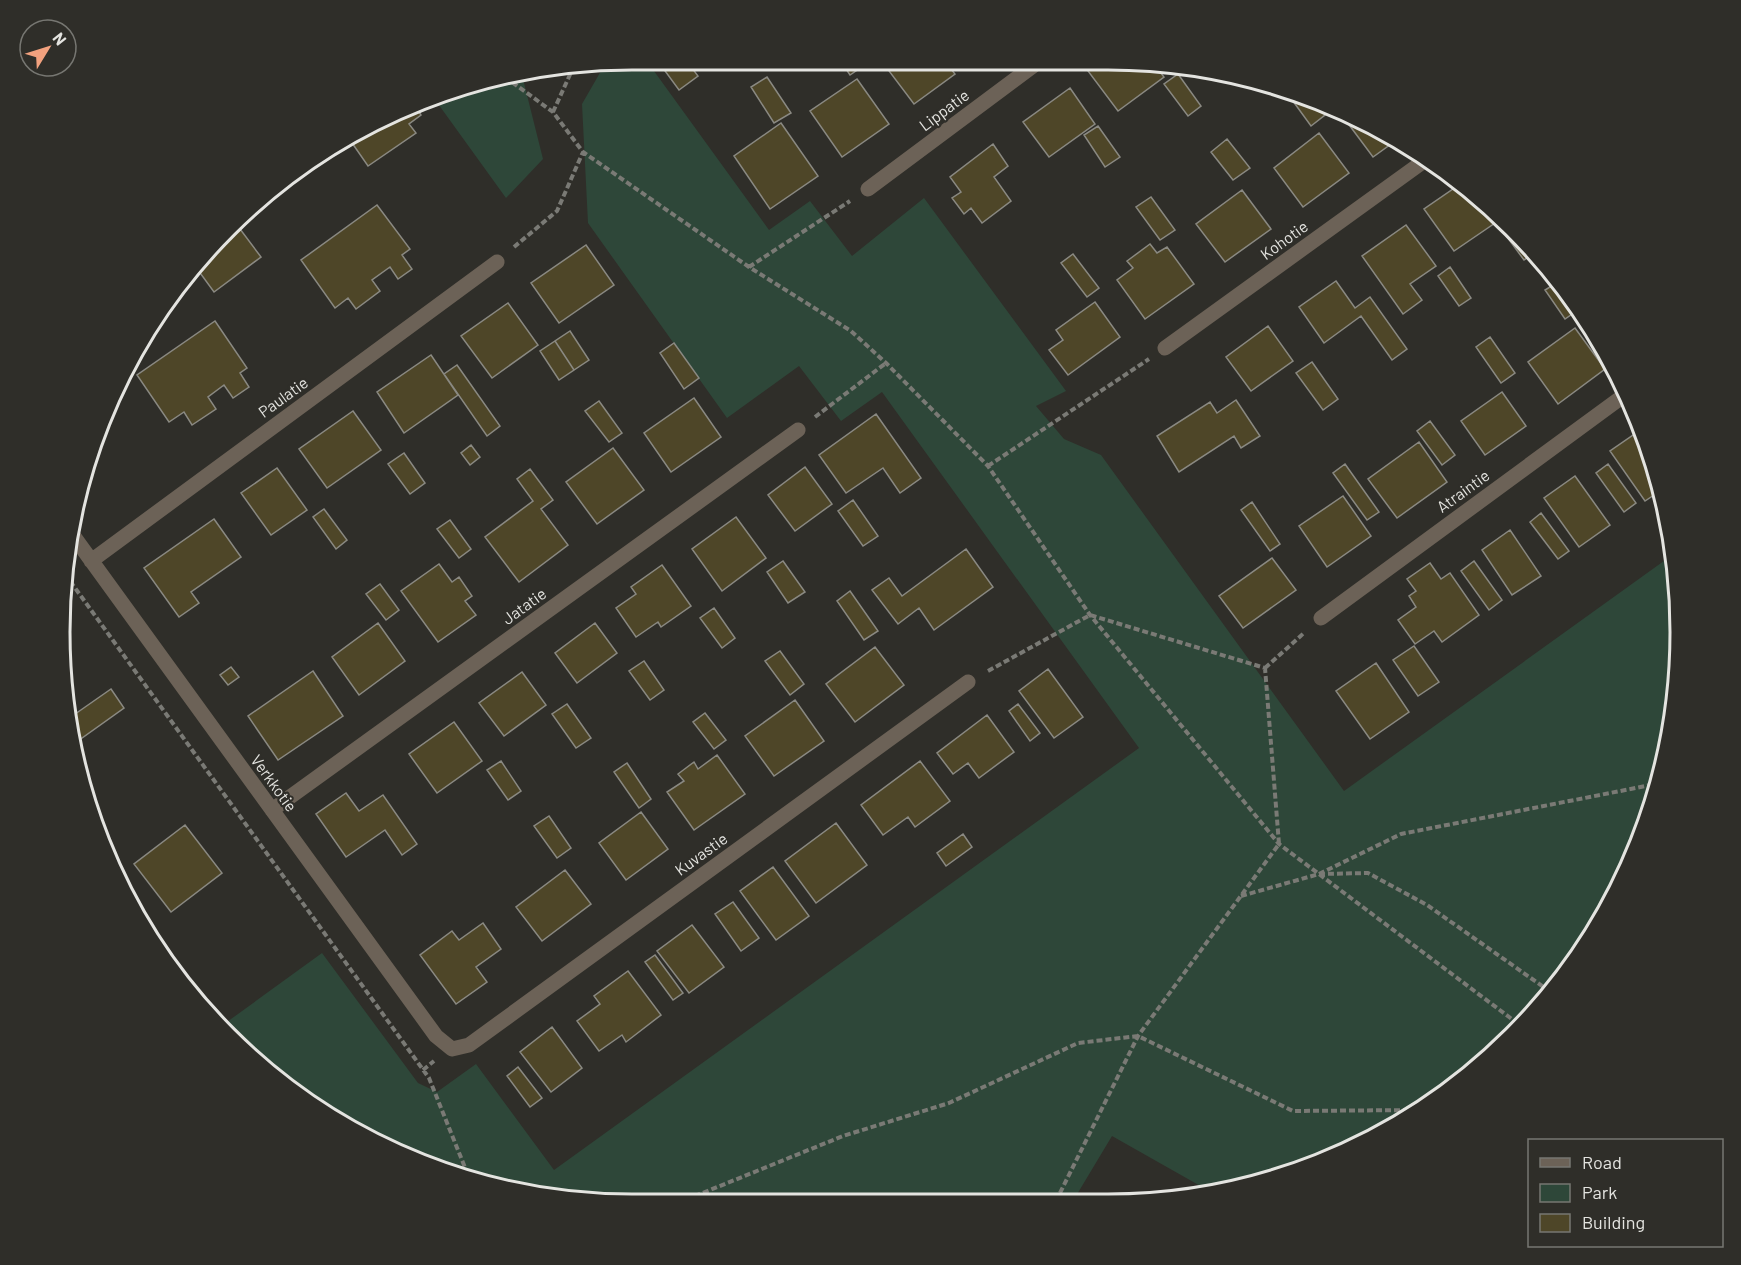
<svg xmlns="http://www.w3.org/2000/svg" width="1741" height="1265" font-family="Barlow,sans-serif">
<style>
.green{fill:#2e4739}
.building{fill:#4e4628;stroke:#8a8982;stroke-width:1.5}
.lines{fill:none;stroke-linecap:round;stroke-linejoin:round}
.path{stroke:#7a7a75;stroke-width:4;stroke-dasharray:6 3;stroke-linecap:butt}
.minor{stroke:#6c6257;stroke-width:15}
.labels{text-anchor:middle;stroke-width:4.5;stroke-linejoin:round;paint-order:stroke}
.street-label{font-size:16px;fill:#e4e4e0;stroke:#2f2e29}
.rim{fill:none;stroke:#e4e4e0;stroke-width:3}
</style>
<rect width="100%" height="100%" fill="#2f2e29"/>
<path class="green" d="M632,60h14l123,170 41,-29 42,55 72,-58 142,193 -30,15 28,33 37,16 243,336 331,-238 5,117 -19,111 -39,105 -60,95 -76,82 -125,83 -150,46 -99,-56 -39,65 -478,3 -110,-18 -105,-40 -96,-59 -64,-60 102,-74 96,130 19,9 39,-28 78,106 585,-422 -257,-356 -41,29 -42,-55 -72,52 -139,-195 -6,-119 23,-40z
M522,75l21,84 -37,39 -70,-97 48,-21z"/>
<path class="building" d="M657,60h29l12,16 -19,14z
M840,60h23l3,4 -16,11z
M887,60h57l11,14 -41,30 -31,-41z
M1103,60l51,4 10,13 -46,34 -30,-40z
M1178,74l23,32 -13,10 -24,-32z
M767,77l24,36 -17,10 -23,-36z
M857,79l32,45 -47,33 -32,-46z
M1070,88l25,36 -46,33 -26,-35z
M1290,97l31,12 4,6 -14,11z
M418,110l3,5 -12,9 7,9 -48,33 -18,-26z
M1344,118l51,19 3,2 -25,18z
M781,123l37,53 -48,33 -36,-53z
M1098,126l22,31 -15,10 -21,-32z
M1319,133l30,40 -46,34 -29,-39z
M1227,139l23,29 -17,12 -22,-28z
M993,144l15,22 -14,11 17,24 -29,22 -11,-15 -7,6 -12,-16 9,-6 -11,-15z
M1456,187l42,34 -44,30 -30,-42z
M1242,190l29,39 -46,33 -29,-38z
M1151,197l24,33 -15,10 -24,-33z
M377,205l33,44 -8,6 10,14 -14,10 -8,-12 -18,13 8,11 -24,18 -8,-11 -13,10 -34,-48z
M237,225l24,32 -47,35 -19,-26 7,-11z
M1406,225l30,41 -26,18 12,16 -19,14 -41,-58z
M1505,227l30,25 -11,8 -22,-30z
M1150,244l7,9 10,-6 27,37 -49,35 -28,-39 16,-12 -6,-7z
M586,245l28,40 -55,38 -28,-40z
M1073,254l26,34 -12,9 -26,-34z
M1450,267l21,31 -12,8 -21,-30z
M1336,281l19,27 15,-11 37,52 -15,11 -31,-44 -37,27 -25,-36z
M1558,282l20,28 -13,9 -20,-29z
M1095,302l25,35 -52,38 -19,-25 14,-10 -7,-10z
M508,303l30,42 -46,33 -31,-42z
M215,321l32,47 -7,5 9,14 -16,11 -9,-13 -16,12 8,12 -24,16 -8,-13 -15,10 -32,-47z
M1268,326l25,35 -42,30 -25,-34z
M1575,328l30,41 -47,35 -30,-42z
M570,331l19,29 -15,10 -19,-29z
M1490,337l25,36 -14,10 -25,-36z
M555,341l19,29 -15,10 -19,-29z
M674,343l25,35 -15,11 -24,-36z
M431,355l27,40 -54,38 -27,-41z
M1312,362l26,37 -15,11 -27,-37z
M457,365l43,61 -13,10 -43,-62z
M1502,392l24,34 -41,29 -24,-34z
M694,398l27,39 -50,35 -27,-39z
M1236,400l24,36 -19,12 -7,-12 -55,36 -22,-36 53,-34 7,11z
M599,401l23,32 -13,9 -24,-31z
M353,411l28,39 -54,38 -28,-39z
M876,414l45,64 -21,15 -17,-25 -37,25 -27,-38z
M1430,421l25,34 -13,10 -25,-34z
M1642,429l9,20 9,42 -15,10 -35,-50z
M1419,442l28,40 -50,36 -29,-39z
M471,445l9,12 -10,8 -9,-12z
M613,448l31,42 -47,34 -31,-42z
M404,453l21,30 -15,11 -22,-30z
M1345,464l34,48 -12,8 -34,-47z
M1608,464l28,39 -12,9 -28,-39z
M805,467l27,37 -37,27 -27,-36z
M277,468l30,42 -36,25 -30,-42z
M530,469l23,31 -12,9 27,36 -49,37 -34,-45 48,-36 -16,-22z
M1575,476l35,49 -31,22 -35,-49z
M1343,496l28,40 -44,31 -28,-41z
M853,500l25,36 -15,10 -25,-35z
M1252,502l28,42 -10,7 -29,-41z
M324,509l23,31 -11,9 -23,-32z
M1541,513l28,38 -11,8 -28,-37z
M736,517l30,41 -44,33 -30,-42z
M214,519l27,38 -50,35 8,11 -20,14 -35,-49z
M450,520l21,29 -12,9 -22,-29z
M1510,530l31,46 -29,19 -30,-45z
M966,549l27,38 -59,43 -15,-22 -21,16 -26,-34 17,-12 13,18z
M1272,558l24,32 -53,38 -24,-32z
M783,561l22,31 -17,11 -21,-31z
M1474,561l28,39 -13,10 -28,-39z
M1430,563l11,16 9,-6 29,42 -37,27 -8,-11 -19,13 -17,-24 18,-13 -7,-11 7,-5 -9,-12z
M439,564l13,18 7,-5 13,19 -7,5 11,14 -38,27 -37,-51z
M662,565l29,41 -30,21 -3,-5 -22,15 -20,-29 20,-14 -5,-7z
M380,584l19,26 -13,10 -20,-26z
M850,591l28,40 -14,9 -27,-39z
M714,608l21,30 -13,10 -22,-30z
M378,623l27,38 -46,34 -27,-38z
M595,623l22,30 -40,30 -22,-30z
M1414,646l25,36 -21,14 -25,-36z
M875,647l29,38 -49,37 -29,-38z
M780,651l24,33 -14,11 -25,-34z
M644,661l20,29 -14,10 -21,-29z
M1376,663l33,49 -39,27 -34,-48z
M231,667l8,10 -11,8 -8,-10z
M1048,669l35,48 -29,21 -35,-47z
M313,671l30,45 -65,44 -30,-44z
M522,672l24,33 -42,31 -25,-33z
M111,689l13,19 -49,35 -7,-24z
M795,700l29,41 -50,35 -29,-40z
M567,704l24,34 -15,10 -24,-34z
M1018,704l22,29 -10,8 -21,-30z
M705,713l21,27 -12,9 -21,-27z
M987,715l27,37 -35,26 -11,-15 -15,11 -16,-21z
M454,722l28,39 -45,32 -28,-39z
M717,755l28,39 -51,36 -27,-38 17,-11 -6,-7 16,-12 4,7z
M501,761l20,30 -13,9 -21,-30z
M920,761l30,40 -35,26 -7,-10 -25,18 -22,-30z
M627,763l24,36 -12,9 -25,-36z
M346,793l13,18 24,-16 34,49 -15,11 -17,-25 -39,27 -30,-43z
M641,812l27,37 -42,31 -27,-37z
M549,816l22,32 -14,10 -23,-32z
M836,823l31,42 -51,38 -31,-42z
M185,825l37,48 -51,39 -37,-48z
M963,834l9,13 -26,19 -9,-13z
M773,867l36,49 -33,24 -36,-49z
M565,870l26,34 -49,37 -26,-34z
M733,902l26,36 -18,13 -26,-37z
M483,923l18,26 -25,18 11,15 -31,22 -36,-49 32,-24 7,9z
M692,925l32,42 -35,26 -32,-42z
M655,955l28,38 -10,7 -28,-38z
M628,971l33,44 -35,27 -4,-7 -23,16 -22,-30 23,-17 -6,-8z
M552,1027l30,41 -31,24 -31,-40z
M518,1067l24,31 -12,9 -23,-31z"/>
<g class="lines">
<path class="path" d="M505,77l48,35 30,40 166,115 102,64 35,32 102,103 102,149 189,229 242,182
M553,112l20,-44
M514,247l43,-36 26,-59
M749,267l101,-66
M815,417l71,-54
M988,466l161,-107
M65,574l364,504 41,102
M1265,668l40,-36
M988,671l102,-56 175,53
M1319,874l82,-40 260,-51
M1241,896l78,-22 49,-1 59,32 125,88
M423,1070l11,-9
M1056,1201l82,-165 141,-192 -14,-176
M678,1203l165,-67 106,-33 129,-60 60,-7 155,75 123,-1"/>
<path class="minor" d="M868,189l173,-129
M1165,348l259,-187
M72,534l364,502 16,13 17,-4 499,-363
M91,561l406,-299
M1321,618l305,-224
M272,810l526,-380"/>
</g>
<g class="labels">
<g class="street-label">
<text transform="translate(944 110) rotate(-37)" y="6">Lippatie</text>
<text transform="translate(1284 240) rotate(-36)" y="6">Kohotie</text>
<text transform="translate(283 397) rotate(-36)" y="6">Paulatie</text>
<text transform="translate(1463 491) rotate(-36)" y="6">Atraintie</text>
<text transform="translate(524 606) rotate(-36)" y="6">Jatatie</text>
<text transform="translate(274 783) rotate(54)" y="6">Verkkotie</text>
<text transform="translate(701 854) rotate(-36)" y="6">Kuvastie</text>
</g>
</g>
<path d="M0 0H1741V1265H0ZM632 70H1108A562 562 0 0 1 1670 632V632A562 562 0 0 1 1108 1194H632A562 562 0 0 1 70 632V632A562 562 0 0 1 632 70Z" fill="#2f2e29" fill-rule="evenodd"/>
<path class="rim" d="M632 70H1108A562 562 0 0 1 1670 632V632A562 562 0 0 1 1108 1194H632A562 562 0 0 1 70 632V632A562 562 0 0 1 632 70Z"/>
<rect x="1528" y="1139" width="195" height="108" fill="#2f2e29" stroke="#777772" stroke-width="1.5"/>
<rect x="1540" y="1158" width="30" height="9" fill="#6c6257" stroke="#777772" stroke-width="1.5"/>
<text x="1582" y="1169" font-size="18" fill="#e4e4e0">Road</text>
<rect x="1540" y="1184" width="30" height="18" fill="#2e4739" stroke="#777772" stroke-width="1.5"/>
<text x="1582" y="1199" font-size="18" fill="#e4e4e0">Park</text>
<rect x="1540" y="1214" width="30" height="18" fill="#4e4628" stroke="#777772" stroke-width="1.5"/>
<text x="1582" y="1229" font-size="18" fill="#e4e4e0">Building</text>
<g transform="translate(48 48) rotate(52)"><circle r="28" fill="#2f2e29" stroke="#777772" stroke-width="1.5"/>
<path d="M0-4.5L10 22L0 15L-10 22Z" fill="#f2a17e"/>
<text y="-9" font-size="16" font-weight="bold" text-anchor="middle" fill="#e4e4e0">N</text>
</g>
</svg>
